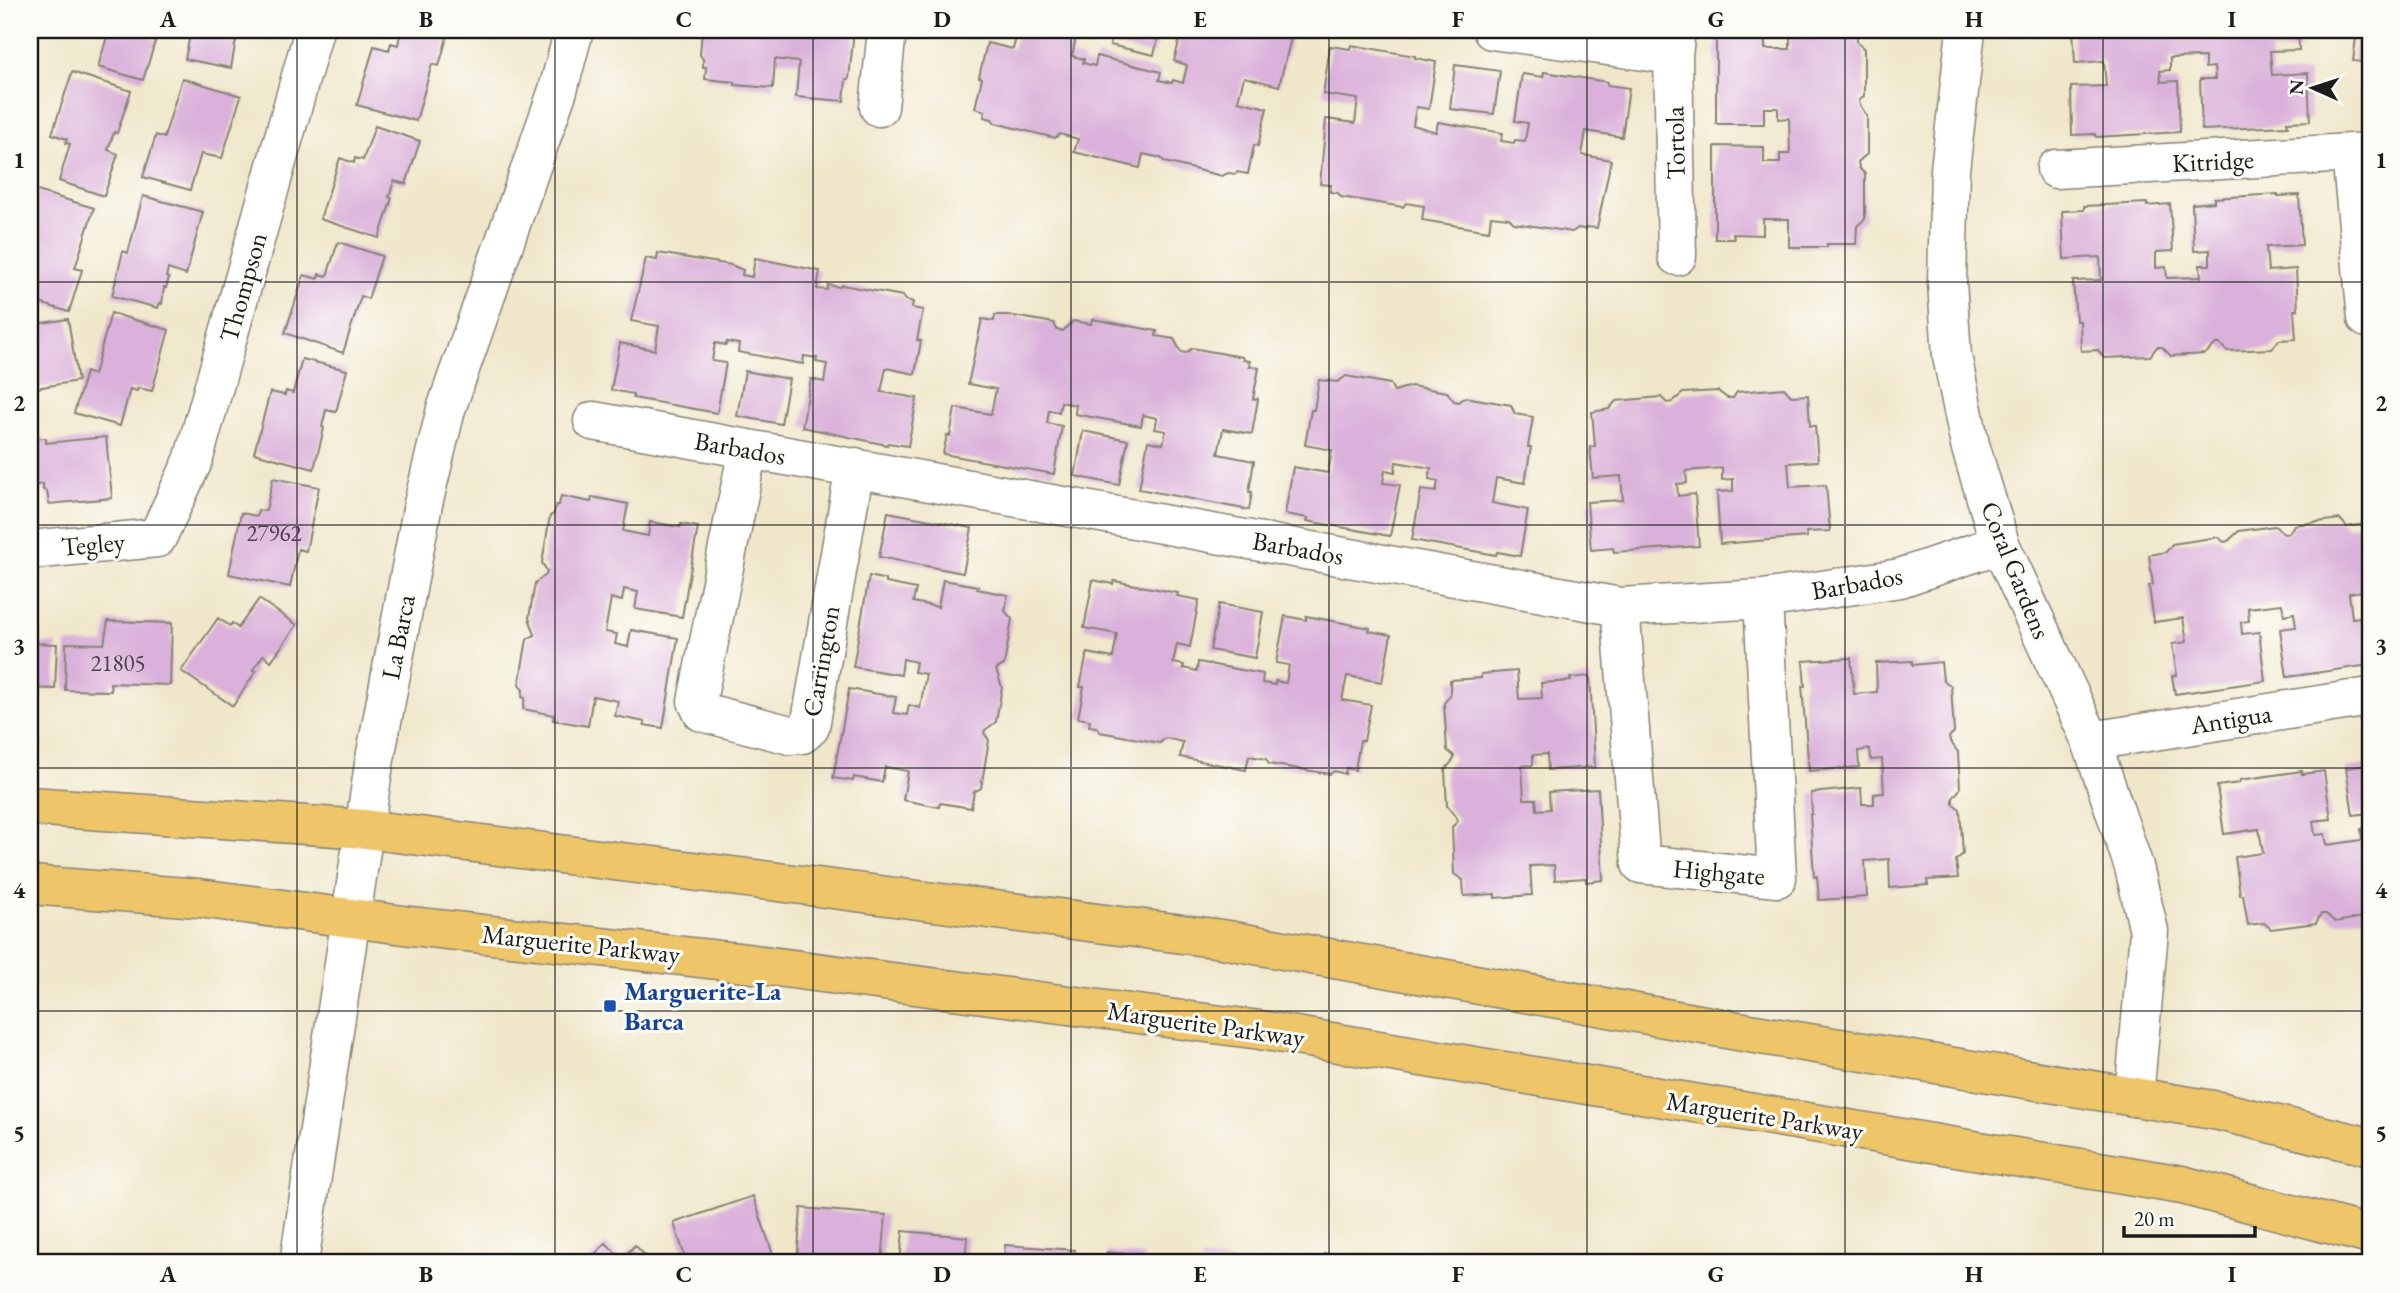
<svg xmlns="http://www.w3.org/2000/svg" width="2400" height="1293" font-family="'EB Garamond',serif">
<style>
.building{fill:#dab1da}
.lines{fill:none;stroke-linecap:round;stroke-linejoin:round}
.minor-casing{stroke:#868274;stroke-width:41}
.tertiary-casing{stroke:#868274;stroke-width:41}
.primary-casing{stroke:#868274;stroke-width:41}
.minor{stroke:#fff;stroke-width:38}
.tertiary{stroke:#fff;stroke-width:38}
.primary{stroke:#eec569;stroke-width:38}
.grid{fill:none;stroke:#1c1c1c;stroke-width:2;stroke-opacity:0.55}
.transit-dot{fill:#1a4fb4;stroke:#fdfcf7;stroke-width:2.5}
.labels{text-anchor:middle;stroke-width:6;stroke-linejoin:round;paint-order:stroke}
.number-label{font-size:23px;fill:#4c414c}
.street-label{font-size:26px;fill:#1c1c1c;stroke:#fdfcf7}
.transit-label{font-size:26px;font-weight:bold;fill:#164399;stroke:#fdfcf7;text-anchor:start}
.neatline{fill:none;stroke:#1c1c1c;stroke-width:2.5}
.grid-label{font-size:23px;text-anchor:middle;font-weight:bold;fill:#1c1c1c}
</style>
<rect width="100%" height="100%" fill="#fdfcf7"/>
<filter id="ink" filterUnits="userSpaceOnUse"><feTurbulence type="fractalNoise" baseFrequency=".0143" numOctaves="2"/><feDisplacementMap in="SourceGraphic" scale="14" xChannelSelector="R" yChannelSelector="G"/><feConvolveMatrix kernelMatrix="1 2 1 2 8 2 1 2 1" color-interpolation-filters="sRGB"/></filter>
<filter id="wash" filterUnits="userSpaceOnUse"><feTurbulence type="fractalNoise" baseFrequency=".00686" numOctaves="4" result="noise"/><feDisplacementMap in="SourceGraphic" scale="28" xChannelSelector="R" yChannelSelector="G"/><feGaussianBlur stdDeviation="1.57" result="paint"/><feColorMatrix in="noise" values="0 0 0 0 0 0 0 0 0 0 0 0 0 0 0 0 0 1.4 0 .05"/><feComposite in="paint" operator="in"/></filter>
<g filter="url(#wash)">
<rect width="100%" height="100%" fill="#f0e7cb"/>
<g id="blocks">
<path class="building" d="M109,30h41l-2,7 8,2 -13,41 -45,-13z
M191,30h72l-1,5 -16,-3 -1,3 -8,-1 -6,34 -46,-9z
M401,30h48l-10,36 -7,-2 -16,57 -59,-16 17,-59 15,4 2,-7 7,2z
M702,30h152l-5,49h-3l-2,22 -48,-4 3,-35 -24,-3 -2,29 -38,-3v-3l-30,-3 1,-12h-3v-8l-3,-4z
M1018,30h74l-2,11 -14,-4 -4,19 12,3 -1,4 12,3 2,-10 64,16 -2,8 13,3 1,-3 10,3 4,-18 -13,-4 8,-31h82l6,1v3l21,4 -12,48 -35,-9 -6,24 29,7 -9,38 -4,-1 -6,29 -11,-2 -1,2 -8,-1 -6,3 -57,-14 -4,-4 -18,-4 -3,14 -66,-16 4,-13 -18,-5 -5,4 -60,-15 -3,-4 -8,-2 1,-6 -10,-3 7,-30 -3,-1 8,-34 26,6z
M1113,30h47l-6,25 -44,-10z
M1790,30h67v12l7,7v47l-5,4 1,5 7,11v38l-9,8 1,6 6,6v45l-8,7 -1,18h-29v3h-38v-28h-26v16l-30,-1 1,5h-19v-93l49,1v16h16v-9h10l-1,-36 -11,1v-11h-14v16h-48v-92l17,1v3h32v13h25z
M2073,30h225l1,20 -29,1 2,24 36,-2 2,48 -23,1 1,4 -86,4 -2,-51h15l-1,-12 -9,1v-11l-35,1v12l-10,1 1,11 17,-1 2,51 -84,5 -1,-3 -23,1 -1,-48 35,-1 -2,-25 -29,2z
M2357,30h13v33l-17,-2z
M1351,45l64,11v2l21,4 -7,47 -13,-2 -3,18 23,7 2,-10 65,11 -2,8 13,2 1,-3 10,1 3,-18 -13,-2 7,-47 21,3 1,-5 63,10v3l22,3 -7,49 -36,-6 -4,24 29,5 -14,68 -11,-1v2l-8,-1 -6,4 -58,-9 -5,-5 -18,-2 -2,15 -67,-11 2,-14 -18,-3 -3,4 -62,-10 -3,-4 -8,-1 1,-7 -11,-1 6,-65 29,4 3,-24 -35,-5 7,-48 20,3z
M1455,65l45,6 -6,43 -44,-5z
M72,72l59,19 -14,42 -3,-1 -6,18 10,4 -14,42 -45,-15 11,-37 -4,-1 1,-4 -15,-5z
M182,78l59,18 -19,62 -21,-4 -11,36 -47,-13 13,-42 8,3z
M375,126l45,15 -14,43 -12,-3 -5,16 3,1 -13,40 -59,-19 20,-61 14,5 1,-5 8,2z
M34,190l60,18 -19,60 7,2 -13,42 -39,-12v-22l5,-16 -5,-2v-56z
M2278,194v2l21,-1 3,50 -36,2 2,24 28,-2 2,41h-4l2,29 -17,1 -7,9 -45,2 -7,-7h-4l-11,10 -34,2 -9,-9h-5l-7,9 -46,2 -6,-8 -17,1 -1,-30h-4l-3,-40 28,-1 -1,-23 -36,2 -2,-48 22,-1v-4l63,-3v3l23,-2 3,47 -17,1v16l10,-1 1,11 34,-1 -1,-12h10v-15l-16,1 -2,-47 22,-2v-4z
M143,196l60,16 -17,63 -18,-6 -2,8 3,1 -3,10 -2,-1 -2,17 -2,-1 -2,5 -46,-12 11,-45 5,2z
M338,242l44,14 -14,43 -7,-3 -18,57 -58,-20 19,-58 14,4 1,-5 8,2z
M658,253l73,12 12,5 -1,5 10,2 3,-19 65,13 -3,18 10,1 1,-5 11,2 3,-2 61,11 3,4 7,2 -1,6 11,2 -6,30 4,1 -6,33 -29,-6 -5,24 36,6 -9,48 -20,-3 -1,2 -85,-18 9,-48 13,3 3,-18 -11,-2 1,-4 -13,-2 -1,8 -65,-12 1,-8 -12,-2 -1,3 -11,-2 -3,18 14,2 -9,50 -84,-15v-4l-22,-4 9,-47 35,7 4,-24 -28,-5 15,-63 11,2z
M111,313l58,17 -17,61 -14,-3 -1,3 -7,-2 -10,37 -46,-13 12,-41 8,3z
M995,315h13l46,8 3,7 6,1 10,-10 18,3 1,-5 65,12 -1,5 18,3 7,13 5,1 6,-5 50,9 2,3 6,1 -1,5 10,2 -6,31h5l-6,35 -29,-5 -5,25 36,7 -5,31h3l-3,18 -110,-21 9,-48 15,3 3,-13 -11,-2 2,-11 -14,-3 -2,11 -66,-12 1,-9 -15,-3 -2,10 -10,-2 -2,13 15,3 -8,48 -111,-20 4,-19 3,1 5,-28 36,6 5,-25 -28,-5 14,-65 12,2z
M68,319l10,62 -42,7v-3l-6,1v-61z
M302,359l45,11 -11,42 -10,-2 -4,17 2,1 -10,41 -60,-16 16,-61 15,3 1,-4 7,2z
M745,371l44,8 -8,45 -44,-8z
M1346,376l44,8 4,7 17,-5 36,6 7,9 5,1 6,-5 46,8 4,9 18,3 -5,30h3l-6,36 -29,-5 -4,25 36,7 -8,46 -23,-4 -1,3 -84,-15 9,-50 15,2 2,-11 -9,-2 2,-11 -35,-6 -1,10 -10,-2 -2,13 17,2 -10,51 -83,-15 1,-3 -23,-4 8,-47 35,6 4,-23 -27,-5 6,-35h3l5,-30 19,2z
M1784,388l7,8 17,-1 2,31h5l3,35 -30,2 2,24 36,-2 4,46 -24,1 1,5 -87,7 -3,-52 16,-1v-12l-11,1v-12l-36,3 1,12 -10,1 1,12 17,-2 4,52 -85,6 -1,-4 -22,2 -4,-48 36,-2 -2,-24 -28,2 -3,-31 5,-1 -3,-34 17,-3 7,-8 45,-4 6,6 5,-1 11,-9 35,-2 9,7h6l4,-6z
M1083,431l45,9 -9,45 -44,-9z
M106,437l6,61 -63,6 -2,-13 -4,-1v-6l-13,2v-47l16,-1v5z
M273,478l46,9 -13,64 -8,-2 -8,38 -61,-13 12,-61 16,3 1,-6 8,1z
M561,496l30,6 1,-5 36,7 -5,27 25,5 2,-14 30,5 1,-3 17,3 -16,90 -47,-8 3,-17 -14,-3 -2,12 -11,-3 -6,34 12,2 -2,10 13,3 3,-17 47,8 -15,90 -19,-3 1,-3 -30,-6 3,-15 -25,-5 -5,30 -35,-6 1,-5 -31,-6 2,-11 -3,-1 1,-7 -4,-5 8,-46 8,-4 -6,-17 6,-35 11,-8 1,-4 -5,-8 8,-47 4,-2 2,-9h3z
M888,512l84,16 -9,45 -84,-16z
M2340,519l7,8 17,-3 4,29h2v37l-21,3 3,25 15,-2 3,49 -83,12 -7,-48 16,-2 -2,-14 -10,2 -2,-11 -34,4 1,13 -8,1 1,12 17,-2 6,49 -90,13 -3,-18 5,-1 -5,-31 15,-2 -4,-24 -29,4 -5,-36 4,-1 -4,-30 17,-3 6,-8 46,-7 6,5 4,-1 11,-10 36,-5 9,8 5,-1 5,-8z
M869,576l17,4v3l30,6 -3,13 25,5 5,-27 35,6 -1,3 31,6 -3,16 7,8 -8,46 -8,4 6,18 -6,35 -11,8 -1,3 5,7 -8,48 -7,4 -3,16 -31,-5 -1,4 -36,-7 5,-29 -23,-4 -3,15 -28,-5 -1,4 -20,-3 16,-89 47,8 -3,16 14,2 2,-10 11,3 6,-34 -12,-2 2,-10 -13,-3 -2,16 -48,-8z
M1093,580l20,4 1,-3 64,12 -1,3 22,4 -9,47 -13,-3 -4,19 11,2 -1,3 14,3 1,-9 65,12 -1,9 13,2v-4l11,2 3,-18 -13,-2 9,-47 21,4v-4l64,12 -1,3 22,4 -9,47 -35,-6 -5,24 29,5 -7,36h-4l-5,29 -9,-2 -1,6 -11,-3 -4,3 -61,-10 -3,-5 -17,-3 -3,14 -66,-13 3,-15 -18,-4 -5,5 -60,-11 -4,-5 -7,-1 1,-6 -12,-2 6,-31h-4l7,-34 26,5 4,-24 -33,-6z
M259,599l38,26 -26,36 -8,-6 -10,15 3,1 -23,35 -52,-35 37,-53 12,8 2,-3 6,5z
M1219,604l44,8 -8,46 -45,-8z
M108,621l64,2 -2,62 -60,-2 1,8 -46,-1 1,-47 38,1z
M30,643l27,1 -2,45 -25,-1z
M1851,658l3,36 23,-2 -1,-29 36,-2 1,4 28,-3 2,18 8,6 3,46 -5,5 1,4 8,11 2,37 -7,9v6l7,5 3,45 -7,6 2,18 -31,2 1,5 -38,3 -1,-29 -24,2 2,36 -48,3 -2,-24 -3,1 -4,-63h2l-1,-21 50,-5 1,16h12v-10l10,-1 -2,-34 -11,1 -1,-11 -12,2 1,16 -50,4 -7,-85h3l-2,-25z
M1517,671l2,28 23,-1 -1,-15 30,-2 -1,-3 20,-2 5,91 -47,3 -1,-16 -14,1v10l-11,1 2,33h12l1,11 13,-1 -1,-17 49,-3 5,91 -17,2v-4l-31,2 -1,-15 -24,1 2,29 -37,3v-4l-31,2 -1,-16 -9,-6 -2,-47 6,-6 -1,-3 -10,-12 -2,-36 9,-11v-3l-7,-6 -3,-47 6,-7v-16l31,-2v-4z
M2370,760v53l-17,2 -7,-47 22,-3 -1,-4z
M2302,771v3l22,-3 7,48 -18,2 2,14 10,-1 2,11 35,-5 -1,-11 9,-2v89l-35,6 -9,-8h-5l-5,9 -45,6 -7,-6 -16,2 -5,-30h-3l-5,-38 28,-4 -4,-24 -35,5 -7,-48 22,-3 1,-3z
M753,1196l23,67h-89l-13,-40z
M801,1208l85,7 -4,48h-85z
M903,1231l64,6 -2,26h-65z
M606,1243l16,16 13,-14 17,18h-66z
M1005,1245l70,5 -1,13h-70z
M1107,1252l37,4 -1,7h-37z
M1325,1254l46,4 -1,5h-45z
M1201,1259l31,2v2h-31z"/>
</g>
</g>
<g filter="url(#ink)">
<use href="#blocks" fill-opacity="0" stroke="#868274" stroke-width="2"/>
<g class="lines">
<g class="minor-casing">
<path id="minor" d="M1492,30l181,25
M1676,30l-3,25 4,201
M1966,30l-16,140 -3,112 5,74 18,89 30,99 91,197 43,126 15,64 -15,166
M879,107l8,-77
M2351,154l16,164 3,-1
M2056,169l314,-17
M593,421l1027,186 143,-8 137,-21 100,-34
M748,449l-51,252 5,11 88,23 12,-1 8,-7 45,-260
M30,550l127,-12 36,-77 121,-431
M1620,607l21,257 136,14 -14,-279
M2091,741l279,-44"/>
</g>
<g class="tertiary-casing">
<path id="tertiary" d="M299,1263l75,-499 49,-260 23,-95 112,-319 16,-60"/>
</g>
<g class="primary-casing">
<path id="primary" d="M30,806l335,23 857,110 527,94 470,78 151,36
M30,885l169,13 212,28 335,37 514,67 922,155 188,50"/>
</g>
<use href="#minor" class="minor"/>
<use href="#tertiary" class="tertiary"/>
<use href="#primary" class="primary"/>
</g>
</g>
<path class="grid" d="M297,30v1233M555,30v1233M813,30v1233M1071,30v1233M1329,30v1233M1587,30v1233M1845,30v1233M2103,30v1233M30,282h2340M30,525h2340M30,768h2340M30,1011h2340"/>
<rect class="transit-dot" x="603" y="999" width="14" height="14" rx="3.5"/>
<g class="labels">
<g class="number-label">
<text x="274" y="541">27962</text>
<text x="118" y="671">21805</text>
</g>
<g class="street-label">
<text transform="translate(1675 143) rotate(-91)" y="9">Tortola</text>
<text transform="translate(2213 161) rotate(-3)" y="9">Kitridge</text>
<text transform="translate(243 287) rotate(-74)" y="9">Thompson</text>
<text transform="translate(740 448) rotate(10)" y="9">Barbados</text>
<text transform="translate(93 544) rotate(-5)" y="9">Tegley</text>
<text transform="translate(1298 548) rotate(10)" y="9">Barbados</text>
<text transform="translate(2016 570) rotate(68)" y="9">Coral Gardens</text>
<text transform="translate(1857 583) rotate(-10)" y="9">Barbados</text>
<text transform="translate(398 637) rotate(-79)" y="9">La Barca</text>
<text transform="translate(821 661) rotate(-80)" y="9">Carrington</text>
<text transform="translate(2231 719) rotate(-9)" y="9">Antigua</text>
<text transform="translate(1719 872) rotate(5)" y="9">Highgate</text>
<text transform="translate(581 944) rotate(6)" y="9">Marguerite Parkway</text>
<text transform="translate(1206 1024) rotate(8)" y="9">Marguerite Parkway</text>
<text transform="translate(1765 1116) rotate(9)" y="9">Marguerite Parkway</text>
</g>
<g class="transit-label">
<text x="624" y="1000">Marguerite-La<tspan x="624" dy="30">Barca</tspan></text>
</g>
</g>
<rect width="2400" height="1293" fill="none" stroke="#fdfcf7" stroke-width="77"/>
<g transform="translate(2313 88) rotate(273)" stroke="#fdfcf7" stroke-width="5" paint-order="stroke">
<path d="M0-5L12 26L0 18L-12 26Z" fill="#1c1c1c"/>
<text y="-10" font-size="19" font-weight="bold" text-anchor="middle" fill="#1c1c1c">N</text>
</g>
<path d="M2124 1226v10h131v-10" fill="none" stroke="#1c1c1c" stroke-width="3.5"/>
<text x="2134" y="1226" font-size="21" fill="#1c1c1c" stroke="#fdfcf7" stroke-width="5" paint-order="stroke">20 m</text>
<rect x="38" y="38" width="2324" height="1216" class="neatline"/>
<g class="grid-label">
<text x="168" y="27">A</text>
<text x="426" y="27">B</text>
<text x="684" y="27">C</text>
<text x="942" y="27">D</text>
<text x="1200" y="27">E</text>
<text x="1458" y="27">F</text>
<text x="1716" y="27">G</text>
<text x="1974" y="27">H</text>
<text x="2232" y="27">I</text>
<text x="19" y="168">1</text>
<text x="2381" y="168">1</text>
<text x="19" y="411">2</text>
<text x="2381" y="411">2</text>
<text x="19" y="654">3</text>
<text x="2381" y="654">3</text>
<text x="19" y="898">4</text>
<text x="2381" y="898">4</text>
<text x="19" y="1141">5</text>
<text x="2381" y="1141">5</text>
<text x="168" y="1282">A</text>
<text x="426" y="1282">B</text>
<text x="684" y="1282">C</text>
<text x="942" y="1282">D</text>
<text x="1200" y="1282">E</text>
<text x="1458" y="1282">F</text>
<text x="1716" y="1282">G</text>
<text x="1974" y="1282">H</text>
<text x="2232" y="1282">I</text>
</g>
</svg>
